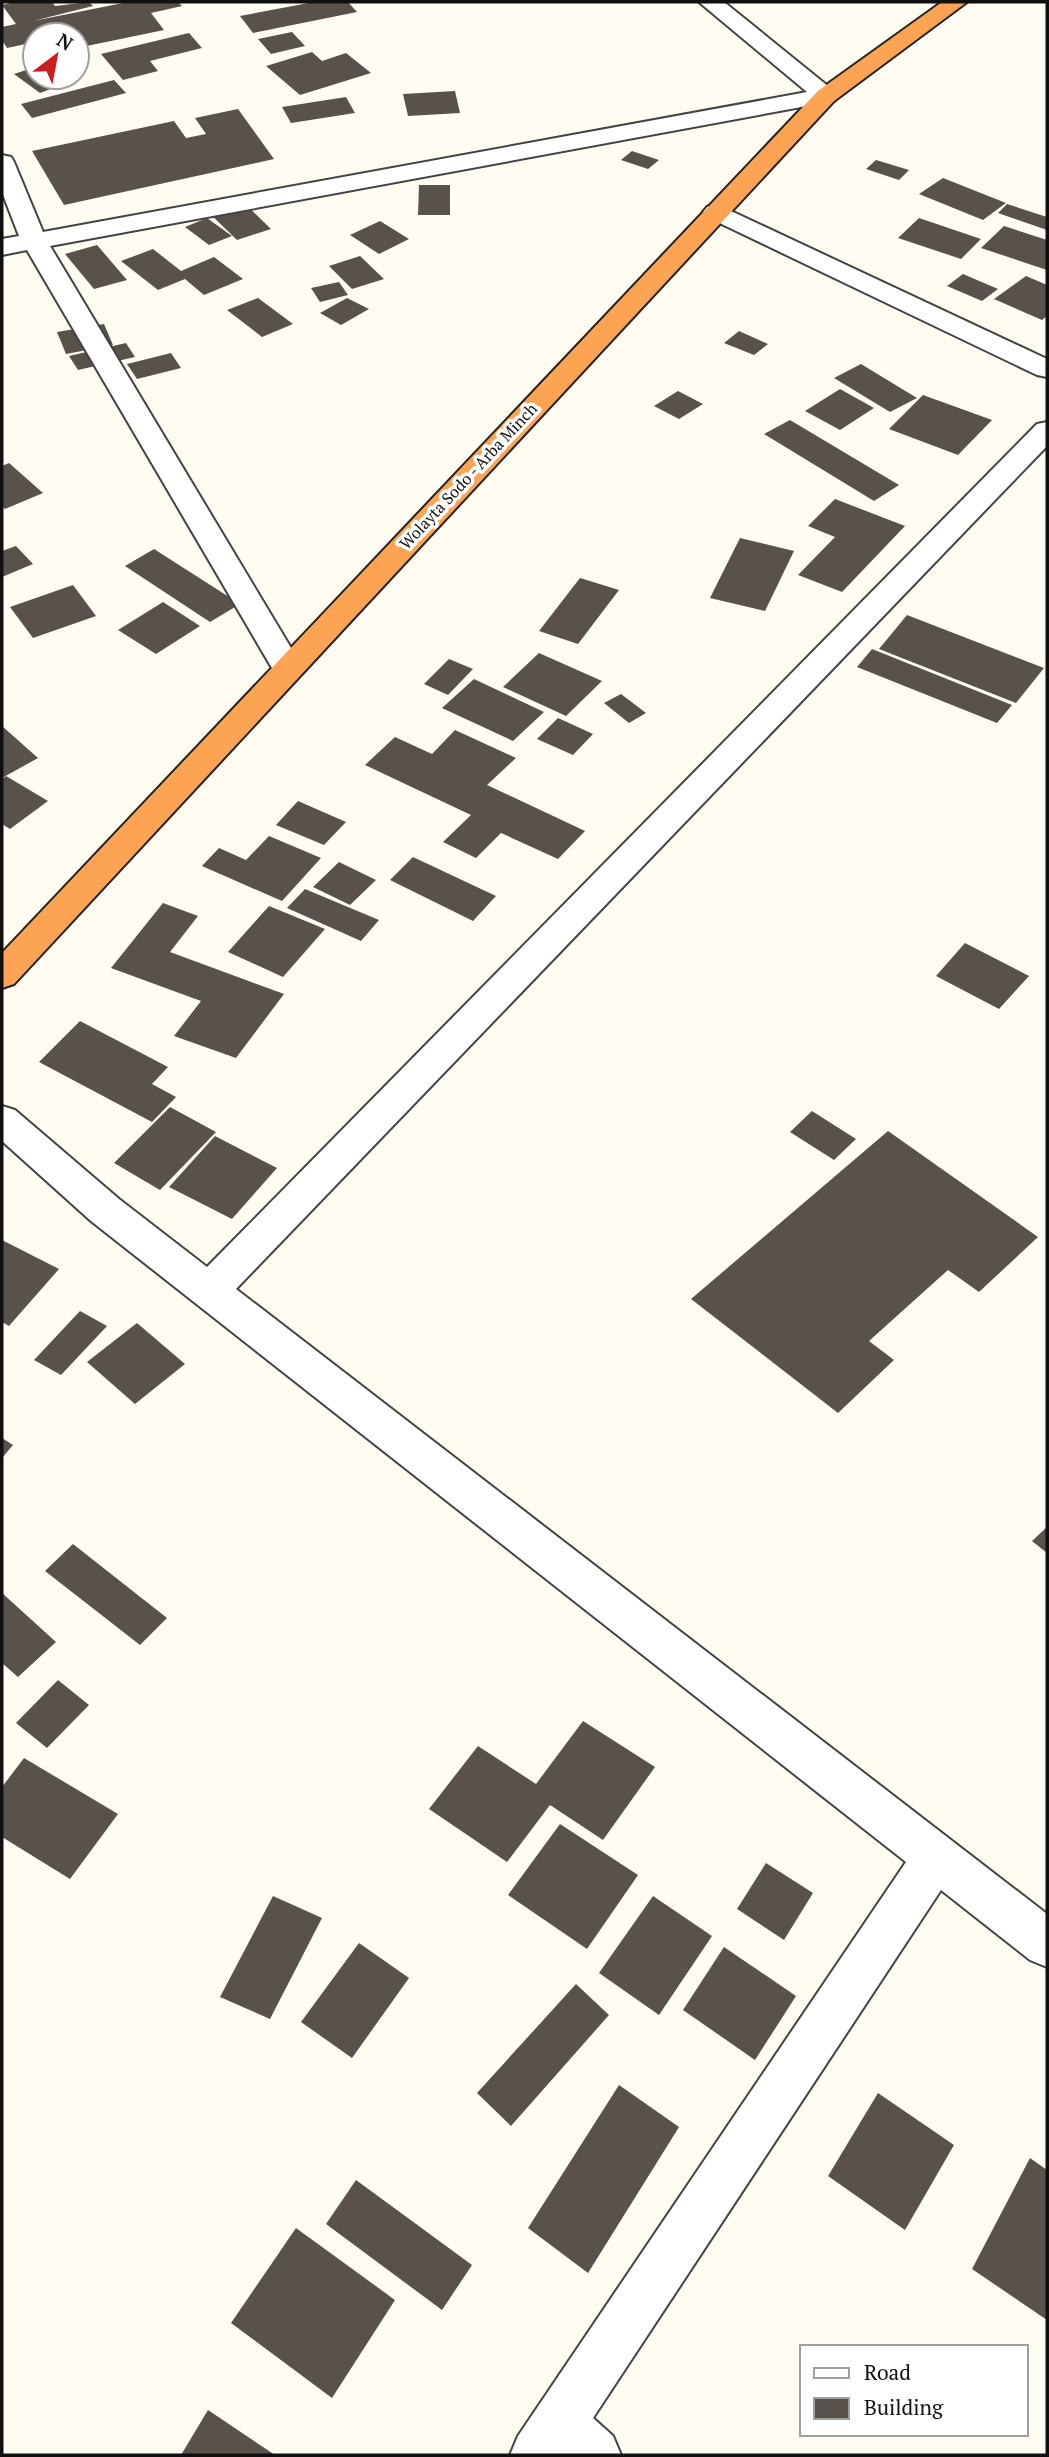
<svg xmlns="http://www.w3.org/2000/svg" width="1049" height="2457" font-family="'PT Serif',serif">
<style>
.building{fill:#59514b}
.lines{fill:none;stroke-linecap:round;stroke-linejoin:round}
.minor-casing{stroke:#434343;stroke-width:4}
.highway-casing{stroke:#212121;stroke-width:4}
.minor{fill:#fff;fill-rule:evenodd}
.highway{fill:#fca453;fill-rule:evenodd}
.labels{text-anchor:middle;stroke-width:7;stroke-linejoin:round;paint-order:stroke}
.far-street-label{font-size:16px;fill:#101010;stroke:#fff}
</style>
<rect width="100%" height="100%" fill="#fffdf2"/>
<path class="building" d="M15,2h37l3,4 34,-4 4,4 -60,15 95,-19h50l4,4 -31,7 13,17 -87,18v-13h-42v7l-28,6 -5,-8v-13l14,-3 -14,-19z
M314,2h34l9,10 -104,21 -13,-17z
M292,32l13,14 -34,8 -13,-15z
M189,33l13,15 -52,13 8,10 -35,9 -22,-26z
M312,52l10,9 24,-8 25,20 -71,22 -34,-29z
M35,67v10h42v-2l5,2 -42,16 -26,-19z
M114,80l12,13 -94,25 -11,-14z
M455,91l5,22 -52,3 -5,-22z
M346,97l9,16 -64,10 -9,-16z
M238,109l36,50 -210,46 -32,-54 142,-30 12,17 20,-4 -11,-16z
M632,151l27,9 -11,9 -27,-9z
M876,160l33,10 -10,10 -33,-11z
M943,178l63,25 -23,17 -64,-26z
M419,185h31v30h-32z
M239,198l32,31 -34,11 -32,-31z
M1007,204l40,13v13l-49,-17z
M207,218l25,18 -23,9 -24,-18z
M919,218l62,21 -20,20 -63,-21z
M380,221l29,18 -30,15 -29,-19z
M1004,226l43,14v30l-66,-22z
M97,245l30,35 -33,9 -29,-35z
M153,249l28,22 33,-14 29,22 -39,16 -19,-16 -27,11 -37,-29z
M360,256l24,23 -32,10 -23,-23z
M963,274l35,15 -16,12 -35,-15z
M1026,276l21,9v31l-5,4 -48,-21z
M339,282l9,13 -28,7 -9,-14z
M258,298l35,26 -31,13 -35,-27z
M347,298l22,11 -28,16 -21,-12z
M104,324l9,21 -47,9 -9,-22z
M739,331l29,13 -14,11 -30,-12z
M126,343l9,14 -57,13 -9,-14z
M171,353l10,15 -44,11 -10,-15z
M861,364l56,34 -27,14 -56,-34z
M840,389l34,19 -34,22 -35,-19z
M678,391l25,13 -24,15 -25,-13z
M923,395l69,25 -34,35 -69,-26z
M790,420l109,65 -25,16 -110,-67z
M9,463l34,30 -38,16 -3,-3v-40z
M835,499l70,27 -63,66 -44,-17 37,-38 -27,-11z
M740,538l54,13 -29,60 -55,-13z
M16,546l17,18 -31,13v-26z
M154,549l86,55 -30,18 -85,-56z
M580,578l39,12 -41,54 -39,-13z
M73,585l23,31 -63,22 -23,-31z
M163,602l37,24 -44,28 -38,-24z
M907,615l137,53 -28,35 -137,-54z
M872,649l140,56 -15,18 -140,-56z
M539,653l63,28 -36,35 -63,-29z
M449,659l24,10 -25,26 -24,-11z
M474,679l70,33 -31,29 -71,-33z
M621,694l25,19 -17,10 -25,-20z
M558,718l35,16 -20,21 -36,-16z
M2,726l36,32 -36,20z
M455,730l61,28 -29,27 98,46 -27,28 -57,-26 -25,25 -33,-16 28,-27 -106,-50 30,-28 37,17z
M6,776l42,25 -38,28 -8,-5v-45z
M298,801l48,21 -22,23 -48,-20z
M269,836l52,22 -39,43 -80,-35 17,-18 27,12z
M413,857l83,39 -23,25 -83,-41z
M339,862l37,18 -26,25 -37,-18z
M305,889l74,31 -18,21 -74,-33z
M163,903l35,13 -28,36 114,42 -48,64 -62,-22 27,-35 -90,-33z
M269,906l56,23 -42,48 -55,-25z
M965,943l64,33 -30,33 -63,-33z
M80,1021l88,46 -16,17 24,13 -24,25 -113,-60z
M170,1107l46,25 -56,58 -46,-27z
M812,1111l44,28 -22,21 -44,-28z
M888,1131l150,106 -59,55 -31,-22 -79,71 25,19 -56,53 -147,-114z
M215,1136l62,32 -45,51 -63,-32z
M2,1240l57,29 -50,57 -7,-4z
M80,1311l27,15 -46,49 -27,-15z
M137,1323l48,41 -50,40 -48,-42z
M2,1438l11,7 -11,13z
M1047,1527v26l-15,-12z
M73,1544l94,74 -27,27 -95,-74z
M2,1593l54,49 -38,35 -16,-14z
M58,1680l31,25 -42,43 -31,-25z
M583,1721l72,46 -52,73 -53,-35 -43,57 -78,-53 49,-63 58,38z
M24,1758l94,56 -48,65 -68,-42v-50z
M560,1824l78,51 -51,74 -79,-54z
M766,1863l47,30 -29,47 -47,-31z
M273,1896l49,22 -52,101 -50,-22z
M653,1896l59,40 -53,79 -60,-42z
M359,1943l50,35 -57,80 -51,-36z
M724,1947l72,49 -41,64 -72,-50z
M576,1984l33,31 -98,111 -34,-33z
M619,2085l60,42 -91,146 -60,-45z
M878,2093l76,52 -49,85 -77,-54z
M1030,2158l17,12v150l-75,-51z
M356,2180l116,85 -30,45 -116,-86z
M296,2228l99,72 -63,98 -101,-75z
M208,2410l67,45h-94z"/>
<g class="lines">
<g class="minor-casing">
<path id="minor" d="M699,2h25l110,89 4,5 -4,5 -784,145 253,422 -5,7 -11,3 -11,-3 -249,-425 -25,5v-16l17,-3 -17,-44v-37l9,2 3,5 29,70 764,-140z
M716,204l331,155v18l-10,-2 -330,-158 -4,-5 4,-5z
M1047,422v24l-811,843 811,625v53l-17,-7 -89,-70 -348,528 20,18 8,19h-111l8,-19 388,-574 -815,-641 -89,-80v-35l13,4 104,89 88,68 830,-843z"/>
</g>
<g class="highway-casing">
<path id="highway" d="M942,2h25l-133,99 -820,883 -12,4v-35l816,-862z"/>
</g>
<use href="#minor" class="minor"/>
<use href="#highway" class="highway"/>
</g>
<g class="labels">
<g class="far-street-label">
<text transform="translate(468 476) rotate(-47)" y="6">Wolayta Sodo - Arba Minch</text>
</g>
</g>
<rect width="1049" height="2457" fill="none" stroke="#101010" stroke-width="7"/>
<rect x="800" y="2345" width="228" height="91" fill="#ffffff" stroke="#9f9f9f" stroke-width="2"/>
<rect x="814" y="2368" width="35" height="10" fill="#ffffff" stroke="#9f9f9f" stroke-width="2"/>
<text x="864" y="2380" font-size="21" fill="#101010">Road</text>
<rect x="814" y="2398" width="35" height="21" fill="#59514b" stroke="#9f9f9f" stroke-width="2"/>
<text x="864" y="2415" font-size="21" fill="#101010">Building</text>
<g transform="translate(56 56) rotate(32)"><circle r="33" fill="#ffffff" stroke="#9f9f9f" stroke-width="2"/>
<path d="M0-5L12 26L0 18L-12 26Z" fill="#c91f23"/>
<text y="-10" font-size="19" font-weight="bold" text-anchor="middle" fill="#101010">N</text>
</g>
</svg>
